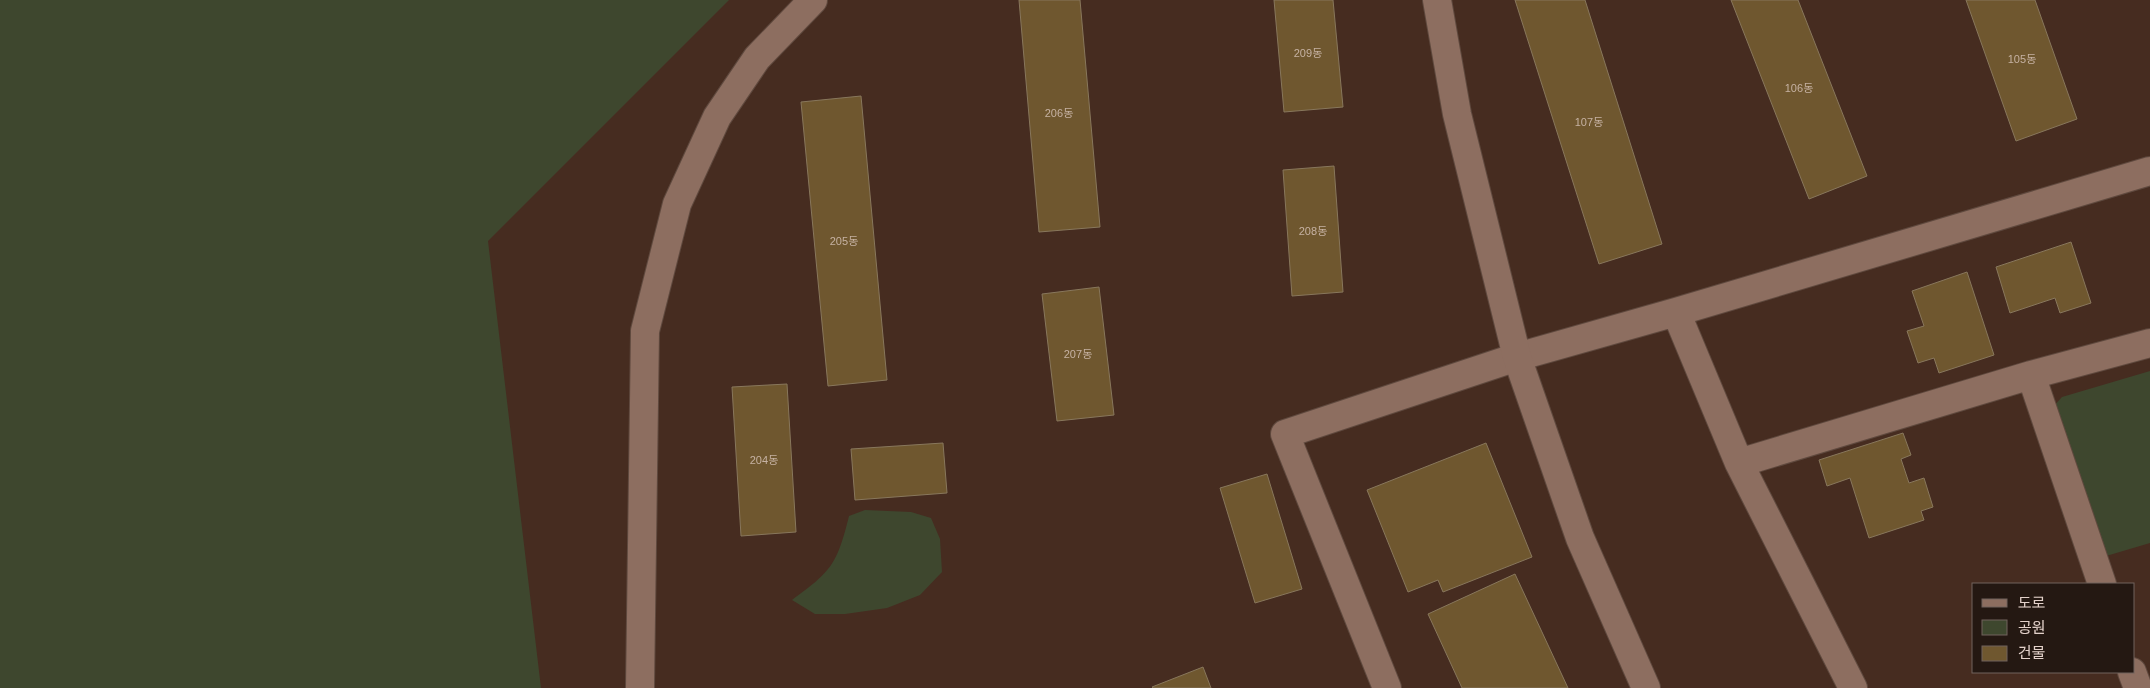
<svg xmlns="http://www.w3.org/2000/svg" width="2150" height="688" font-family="Arial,'Noto Sans KR',sans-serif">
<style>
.green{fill:#3e472e}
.building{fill:#6f572f;stroke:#88775c}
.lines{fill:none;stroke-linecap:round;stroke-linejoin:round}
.minor-casing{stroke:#5f493e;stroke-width:30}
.tertiary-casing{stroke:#5f493e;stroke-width:30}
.minor{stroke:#8d6e60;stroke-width:28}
.tertiary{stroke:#8d6e60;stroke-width:28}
.labels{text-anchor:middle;stroke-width:5;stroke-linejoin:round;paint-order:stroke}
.number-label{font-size:11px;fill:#c6b2a3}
</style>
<rect width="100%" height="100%" fill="#462c20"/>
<path class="green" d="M0,0h729l-241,241 53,447h-541z
M2150,371v172l-54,16 -44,-151 10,-11z
M865,510l46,2 20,6 9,21 2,33 -22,23 -33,13 -42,6h-30l-23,-14c40,-29 45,-36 57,-84z"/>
<path class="building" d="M1019,0h61l20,227 -61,5z
M1274,0h59l10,107 -59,5z
M1515,0h70l77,244 -63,20z
M1731,0h67l69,176 -58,23z
M1966,0h69l42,119 -61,22z
M861,96l26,284 -59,6 -27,-284z
M1334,166l9,126 -51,4 -9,-126z
M2071,242l20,61 -31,10 -5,-15 -45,15 -14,-46z
M1967,272l27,83 -55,18 -5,-15 -16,5 -11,-32 17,-5 -12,-35z
M1099,287l15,128 -57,6 -15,-127z
M787,384l9,148 -55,4 -9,-149z
M1903,433l8,22 -10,4 8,24 15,-5 9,29 -12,4 3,9 -55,18 -19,-60 -23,8 -8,-26z
M943,443l4,50 -92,7 -4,-51z
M1486,443l46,114 -89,35 -5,-12 -30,12 -41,-102z
M1267,474l35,115 -47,14 -35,-115z
M1515,574l53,114h-106l-34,-74z
M1203,667l8,21h-58l-1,-1z"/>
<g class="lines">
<g class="minor-casing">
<path id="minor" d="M1676,312l63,151 114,225
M2031,375l71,209
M1739,463l292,-88 119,-32
M2132,672l6,16
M640,688l5,-357 32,-127 40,-87 40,-59 56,-58
M1387,688l-102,-254 232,-77 159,-45 474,-141"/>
</g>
<g class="tertiary-casing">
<path id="tertiary" d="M1437,0l20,114 60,243 63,181 66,150"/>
</g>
<use href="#minor" class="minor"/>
<use href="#tertiary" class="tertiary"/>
</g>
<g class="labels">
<g class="number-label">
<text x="1308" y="57">209동</text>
<text x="2022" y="63">105동</text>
<text x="1799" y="92">106동</text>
<text x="1059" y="117">206동</text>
<text x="1589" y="126">107동</text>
<text x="1313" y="235">208동</text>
<text x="844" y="245">205동</text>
<text x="1078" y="358">207동</text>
<text x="764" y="464">204동</text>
</g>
</g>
<rect x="1972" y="583" width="162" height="90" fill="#241812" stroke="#70625c"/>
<rect x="1982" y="599" width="25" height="8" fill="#8d6e60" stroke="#70625c"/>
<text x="2018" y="608" font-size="15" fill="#e3d1ca">도로</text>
<rect x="1982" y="620" width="25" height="15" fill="#3e472e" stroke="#70625c"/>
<text x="2018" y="633" font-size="15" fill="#e3d1ca">공원</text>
<rect x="1982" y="646" width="25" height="15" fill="#6f572f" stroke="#70625c"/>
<text x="2018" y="658" font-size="15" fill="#e3d1ca">건물</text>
</svg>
